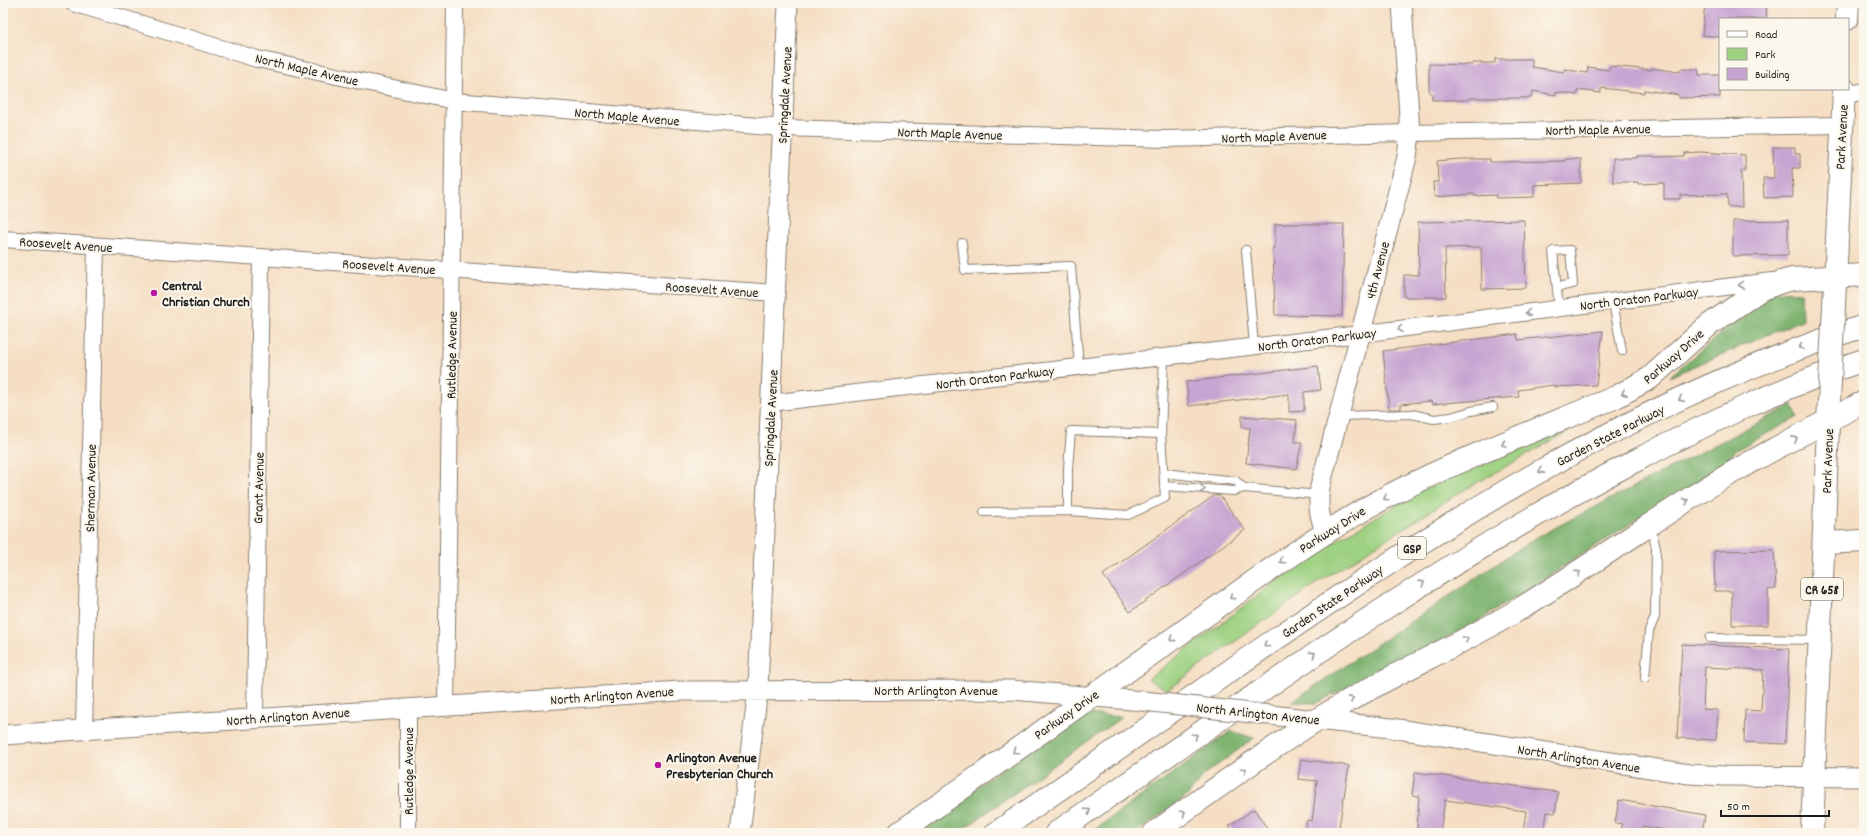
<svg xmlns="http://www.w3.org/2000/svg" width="1867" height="836" font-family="Dekko,sans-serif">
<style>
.green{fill:#9ed182;stroke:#5d764f}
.forest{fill:#7eb370;stroke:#4d6846}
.building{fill:#c7a5d2}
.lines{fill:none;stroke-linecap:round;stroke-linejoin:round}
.service-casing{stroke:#887d70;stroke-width:10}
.minor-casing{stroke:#887d70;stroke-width:18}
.tertiary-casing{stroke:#887d70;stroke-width:21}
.secondary-casing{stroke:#887d70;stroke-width:24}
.primary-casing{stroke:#887d70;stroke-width:24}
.motorway-casing{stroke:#887d70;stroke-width:24}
.service{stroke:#fff;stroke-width:8}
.minor{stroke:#fff;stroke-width:16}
.tertiary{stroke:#fff;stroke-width:19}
.secondary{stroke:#fff;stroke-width:22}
.primary{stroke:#fff;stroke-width:22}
.motorway{stroke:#fff;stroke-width:22}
.tertiary-bridge-casing{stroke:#887d70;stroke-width:21;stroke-linecap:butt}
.primary-bridge-casing{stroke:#887d70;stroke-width:24;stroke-linecap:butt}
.tertiary-bridge{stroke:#fff;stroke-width:19}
.primary-bridge{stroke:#fff;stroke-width:22}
.oneway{stroke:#999}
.poi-dot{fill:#b5179e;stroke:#fbf7ec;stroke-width:1.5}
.labels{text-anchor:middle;stroke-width:4;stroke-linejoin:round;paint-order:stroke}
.shield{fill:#fbf7ec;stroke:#5f5e5a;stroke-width:1}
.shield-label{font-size:13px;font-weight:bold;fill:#1c1c1c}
.street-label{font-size:14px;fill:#1c1c1c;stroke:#fbf7ec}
.poi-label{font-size:14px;font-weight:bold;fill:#1c1c1c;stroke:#fbf7ec;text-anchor:start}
</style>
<rect width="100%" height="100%" fill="#fbf7ec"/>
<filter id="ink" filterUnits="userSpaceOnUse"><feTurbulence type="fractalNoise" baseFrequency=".025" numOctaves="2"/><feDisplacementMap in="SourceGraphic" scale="8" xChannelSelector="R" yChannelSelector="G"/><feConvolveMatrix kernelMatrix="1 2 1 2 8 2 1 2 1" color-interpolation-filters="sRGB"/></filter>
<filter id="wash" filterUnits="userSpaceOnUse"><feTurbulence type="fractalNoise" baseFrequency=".012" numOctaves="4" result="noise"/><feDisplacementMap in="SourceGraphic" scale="16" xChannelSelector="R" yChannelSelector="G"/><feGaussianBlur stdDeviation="0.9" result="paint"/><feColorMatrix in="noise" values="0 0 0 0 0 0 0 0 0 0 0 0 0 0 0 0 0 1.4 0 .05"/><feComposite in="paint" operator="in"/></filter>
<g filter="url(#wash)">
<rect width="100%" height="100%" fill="#f5dec3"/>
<path class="green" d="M1578,426l-114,64 -144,91 -153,109 -19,-11 160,-122 114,-67z"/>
<path class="forest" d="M1771,291l30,1 1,28 -133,57z
M1792,405l6,12 -64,34 -13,18 -66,39 -183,117 -156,78 -25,-1 246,-165z
M1079,713l43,4 -164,116h-45z
M1231,731l23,7 -51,38 -16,20 -52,37h-45z"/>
<g id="blocks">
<path class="building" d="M1705,3h62l-1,16h-46v18l-18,-2z
M1495,59h37v8l32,5v-3l23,4 1,-6 21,3 1,-4 42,4v-2l28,4v-3h18l1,6h21v22l-41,1v-3l-35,-5v3l-43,-5v5l-23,-3 -1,5 -21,-3v3l-23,-4 -2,7h-62v2h-37v-7h-3v-29l44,1v-2h22z
M1773,147h22v7h5v14h-8l1,29 -29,1 -1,-20h11z
M1700,152l45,3v16h-4l1,36h-14l-1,-13 -47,1v4h-16v-16l-26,1v-2h-25v-24h24v-2h17v1l30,-1v-3z
M1460,159h30v3l75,-1v-2h16v24l-47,2v12l-38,1v-3l-22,1v-2l-40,3 -1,-15h5l-1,-21z
M1524,220l2,68 -44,1 -1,-42 -36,1 1,49h-42v-22h15l-1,-53z
M1788,220v35l-55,1v-35z
M1275,224h69l-2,92 -67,-1 -2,-68h2z
M1603,331l-7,54 -42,2v-2l-36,5 1,7 -87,7 -1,-3 -30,3v5h-12l-6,-58 134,-17 1,6z
M1318,366l3,24 -17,2v19l-15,1v-18l-100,12 -3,-24z
M1242,416l55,4 -2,22h7l-6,27 -50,-6 4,-35h-8z
M1215,495l5,1 25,34 -115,82 -27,-37z
M1774,550l2,39 -8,1v35h-36v-34h-17l-1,-40z
M1682,644l107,5 -4,95 -41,-2 1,-32 16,1 2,-41 -58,-3 -2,42 15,1 -2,30 -39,-2z
M1301,759l48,7 -11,67h-33l2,-13 5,1 5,-40 -19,-2z
M1415,772l143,20 -3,21 -8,-1 -3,21h-21l3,-22 -81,-11 -5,33h-23l2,-37 -7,-1z
M1619,800l86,15 -3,18h-21l-38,-7 -1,7h-21l1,-9 -7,-1z
M1254,809l13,19 -6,5h-26l-6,-7z"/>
</g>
</g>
<g filter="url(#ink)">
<use href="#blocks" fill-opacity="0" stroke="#887d70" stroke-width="1"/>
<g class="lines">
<g class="service-casing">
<path id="service" d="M962,243l3,27 106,-4 8,101
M1246,250l8,96
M1557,287l16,-3 -3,-34 -17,1 6,58
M1613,302l9,49
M1339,416l73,-2 22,5 17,-2 20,-6 22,-4
M1164,473l72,8 8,7 -10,3 -70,-5
M1244,488l75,7
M1068,511v-43l3,-37 90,3
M984,512l84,-1 60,4 37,-17 -4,-64 3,-77
M1710,638l109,2
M1645,678l4,-47 6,-14 1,-70 -6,-21"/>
</g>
<g class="minor-casing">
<path id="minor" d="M73,3l184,56 197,42 329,27 382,11 245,-6 432,-8
M1843,96l21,-5
M3,239l772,54
M770,403l590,-69 412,-53
M446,706l9,-703
M408,709v124
M255,719l6,-462
M84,729l12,-483"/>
</g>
<g class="tertiary-casing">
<path id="tertiary" d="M1327,532c-9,-14 -9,-29 -7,-45l87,-330 3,-24 -8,-130
M1270,715l121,13 298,46 35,2 140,1
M3,735l677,-44 331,-1 132,11
M740,833l18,-143 30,-687"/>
</g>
<g class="secondary-casing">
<path id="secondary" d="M1824,543l40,-2
M899,833l361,-256c44,-31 89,-61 136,-85 71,-36 146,-64 220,-95l34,-19 59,-53 51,-35 21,-8 12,-3 71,-4
M1154,833c59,-42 117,-86 179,-123 58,-36 121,-62 180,-97 61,-37 119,-77 179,-116 55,-35 114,-65 172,-95"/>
</g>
<g class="primary-casing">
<path id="primary" d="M1847,19l1,-16
M1834,305l10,-216
M1812,833l17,-432"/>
</g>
<g class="motorway-casing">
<path id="motorway" d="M996,833c75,-52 150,-104 225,-156 200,-140 409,-276 643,-351
M1056,833c189,-131 375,-266 579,-372 75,-39 149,-75 229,-101"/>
</g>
<use href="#service" class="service"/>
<use href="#minor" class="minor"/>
<use href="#tertiary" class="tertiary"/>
<use href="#secondary" class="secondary"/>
<use href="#primary" class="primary"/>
<use href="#motorway" class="motorway"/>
<g class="tertiary-bridge-casing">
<path id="tertiary-bridge" d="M1143,701l127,14"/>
</g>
<g class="primary-bridge-casing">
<path id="primary-bridge" d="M1829,401l5,-96"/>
</g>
<use href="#tertiary-bridge" class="tertiary-bridge"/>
<use href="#primary-bridge" class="primary-bridge"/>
</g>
<defs><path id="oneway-chevron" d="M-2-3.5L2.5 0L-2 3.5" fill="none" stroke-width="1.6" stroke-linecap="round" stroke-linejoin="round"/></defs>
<g class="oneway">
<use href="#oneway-chevron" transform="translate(1741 285) rotate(173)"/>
<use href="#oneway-chevron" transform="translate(1528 313) rotate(173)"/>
<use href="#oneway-chevron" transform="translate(1400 329) rotate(173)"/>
<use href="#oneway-chevron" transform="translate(1801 347) rotate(160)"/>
<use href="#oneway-chevron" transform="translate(1624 393) rotate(153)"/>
<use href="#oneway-chevron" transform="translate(1681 399) rotate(154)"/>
<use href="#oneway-chevron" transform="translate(1795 439) rotate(-28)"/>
<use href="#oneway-chevron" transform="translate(1504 444) rotate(157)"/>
<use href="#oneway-chevron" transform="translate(1541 471) rotate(151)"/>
<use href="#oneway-chevron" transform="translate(1203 489) rotate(4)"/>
<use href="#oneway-chevron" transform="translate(1386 498) rotate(152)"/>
<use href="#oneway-chevron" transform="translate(1686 501) rotate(-34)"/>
<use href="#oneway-chevron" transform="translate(1282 561) rotate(146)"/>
<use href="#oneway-chevron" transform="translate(1578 573) rotate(-32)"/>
<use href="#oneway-chevron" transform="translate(1422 583) rotate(-32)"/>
<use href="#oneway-chevron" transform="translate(1232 597) rotate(144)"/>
<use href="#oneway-chevron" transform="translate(1172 639) rotate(144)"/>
<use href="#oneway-chevron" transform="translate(1466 639) rotate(-29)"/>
<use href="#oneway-chevron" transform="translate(1266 645) rotate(145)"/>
<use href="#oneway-chevron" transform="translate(1313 654) rotate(-34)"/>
<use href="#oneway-chevron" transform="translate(1351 699) rotate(-29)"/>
<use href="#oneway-chevron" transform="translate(1195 736) rotate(-35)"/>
<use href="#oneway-chevron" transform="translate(1015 751) rotate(145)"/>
<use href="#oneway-chevron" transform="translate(1244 770) rotate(-35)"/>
<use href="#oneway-chevron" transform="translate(1088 811) rotate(-35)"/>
<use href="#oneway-chevron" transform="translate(1183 813) rotate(-35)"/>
</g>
</g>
<g class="poi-dot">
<circle cx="154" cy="293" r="4"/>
<circle cx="658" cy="765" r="4"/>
</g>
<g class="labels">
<g class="shield">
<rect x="1398" y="537" width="28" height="22" rx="3"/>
<rect x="1801" y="578" width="42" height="22" rx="3"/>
</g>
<g class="shield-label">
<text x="1412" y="553">GSP</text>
<text x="1822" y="594">CR 658</text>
</g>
<g class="street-label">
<text transform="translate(307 69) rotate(13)" y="5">North Maple Avenue</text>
<text transform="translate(784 95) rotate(-87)" y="5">Springdale Avenue</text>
<text transform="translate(627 116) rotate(5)" y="5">North Maple Avenue</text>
<text transform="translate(1598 129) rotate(-1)" y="5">North Maple Avenue</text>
<text transform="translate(950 133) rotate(2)" y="5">North Maple Avenue</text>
<text transform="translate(1274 136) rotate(-2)" y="5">North Maple Avenue</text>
<text transform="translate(1841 137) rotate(-87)" y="5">Park Avenue</text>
<text transform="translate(66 244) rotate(4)" y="5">Roosevelt Avenue</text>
<text transform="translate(389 266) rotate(4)" y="5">Roosevelt Avenue</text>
<text transform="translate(1377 270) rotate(-75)" y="5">4th Avenue</text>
<text transform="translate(712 289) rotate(4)" y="5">Roosevelt Avenue</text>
<text transform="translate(1639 298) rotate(-7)" y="5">North Oraton Parkway</text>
<text transform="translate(1317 339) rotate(-7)" y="5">North Oraton Parkway</text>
<text transform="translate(451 355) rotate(-89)" y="5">Rutledge Avenue</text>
<text transform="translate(1673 356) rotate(-41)" y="5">Parkway Drive</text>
<text transform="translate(995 377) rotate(-7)" y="5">North Oraton Parkway</text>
<text transform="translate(770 418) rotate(-87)" y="5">Springdale Avenue</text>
<text transform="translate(1610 435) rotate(-27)" y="5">Garden State Parkway</text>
<text transform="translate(1827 461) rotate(-88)" y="5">Park Avenue</text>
<text transform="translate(90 488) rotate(-89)" y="5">Sherman Avenue</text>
<text transform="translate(258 488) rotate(-89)" y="5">Grant Avenue</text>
<text transform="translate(1332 529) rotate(-32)" y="5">Parkway Drive</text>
<text transform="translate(1332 601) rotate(-34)" y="5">Garden State Parkway</text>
<text x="936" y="695">North Arlington Avenue</text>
<text transform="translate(612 695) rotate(-4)" y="5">North Arlington Avenue</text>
<text transform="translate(1258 713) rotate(6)" y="5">North Arlington Avenue</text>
<text transform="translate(1066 714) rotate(-35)" y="5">Parkway Drive</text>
<text transform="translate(288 716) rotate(-4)" y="5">North Arlington Avenue</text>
<text transform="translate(1579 758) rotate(9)" y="5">North Arlington Avenue</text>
<text transform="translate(408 771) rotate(-90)" y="5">Rutledge Avenue</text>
</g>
<g class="poi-label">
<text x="162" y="290">Central<tspan x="162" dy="16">Christian Church</tspan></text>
<text x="666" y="762">Arlington Avenue<tspan x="666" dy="16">Presbyterian Church</tspan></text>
</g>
</g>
<rect width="1867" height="836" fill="none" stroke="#fbf7ec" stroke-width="16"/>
<rect x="1719" y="18" width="130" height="72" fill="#fbf7ec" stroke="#a29f99"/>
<rect x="1727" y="31" width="20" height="6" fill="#ffffff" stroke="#a29f99"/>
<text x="1755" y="38" font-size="12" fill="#1c1c1c">Road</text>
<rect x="1727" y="48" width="20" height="12" fill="#9ed182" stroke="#a29f99"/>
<text x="1755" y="58" font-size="12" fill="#1c1c1c">Park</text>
<rect x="1727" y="68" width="20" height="12" fill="#c7a5d2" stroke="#a29f99"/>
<text x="1755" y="78" font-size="12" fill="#1c1c1c">Building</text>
<path d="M1721 810v6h108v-6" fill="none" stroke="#1c1c1c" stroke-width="2"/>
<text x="1727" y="810" font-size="12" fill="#1c1c1c" stroke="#fbf7ec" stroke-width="3" paint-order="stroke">50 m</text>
</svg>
